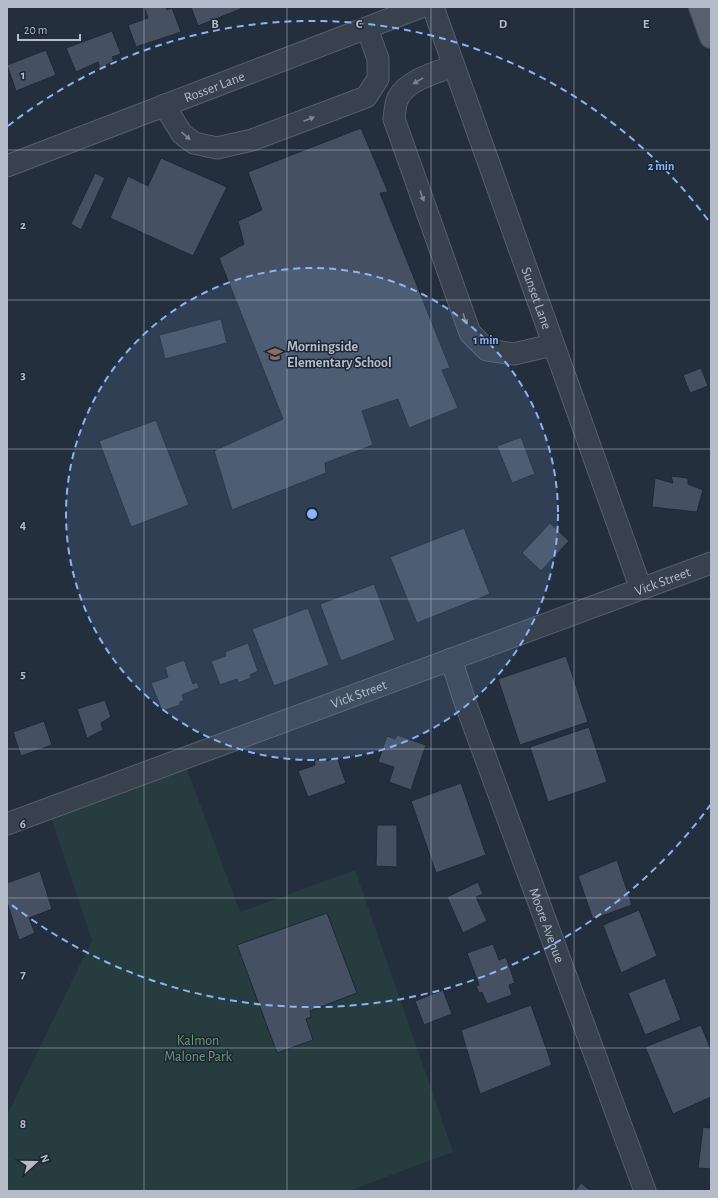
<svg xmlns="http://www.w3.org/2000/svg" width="718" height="1198" font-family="'Alegreya Sans',sans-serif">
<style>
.green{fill:#263c3f}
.building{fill:#455162;stroke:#1f2835}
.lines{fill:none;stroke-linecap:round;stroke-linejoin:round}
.minor-casing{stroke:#565f6c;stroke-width:23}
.major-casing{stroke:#414a57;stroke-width:24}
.minor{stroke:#38414e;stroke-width:21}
.major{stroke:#56606e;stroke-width:22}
.oneway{fill:#7c8592}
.grid{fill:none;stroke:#b4bcc9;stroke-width:1;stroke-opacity:0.55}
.ring{fill:none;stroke:#8ab4f8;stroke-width:2;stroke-dasharray:7 5}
.labels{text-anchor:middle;stroke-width:3;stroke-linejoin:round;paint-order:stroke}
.street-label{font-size:14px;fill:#b4bcc9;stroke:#1d2633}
.poi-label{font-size:14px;font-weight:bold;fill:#b4bcc9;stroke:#1d2633;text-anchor:start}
.park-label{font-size:14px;fill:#6b9a76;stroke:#1d2633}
.grid-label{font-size:13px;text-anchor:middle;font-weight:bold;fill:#b4bcc9;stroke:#1d2633;stroke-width:3;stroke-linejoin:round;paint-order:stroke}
.centre{fill:#8ab4f8;stroke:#1d2633;stroke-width:2}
.ring-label{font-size:12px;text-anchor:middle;font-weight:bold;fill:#8ab4f8;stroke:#1d2633;stroke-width:3;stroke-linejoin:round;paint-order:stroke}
</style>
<rect width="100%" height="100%" fill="#242f3e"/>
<path class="green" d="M184,761l56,151 115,-42 98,282 -104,39h-342v-76l85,-175 -43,-129z"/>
<path class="building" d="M144,7h22l1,3 5,-2 9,24 -45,15 -8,-22 20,-7z
M191,7h51l1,1 -45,18z
M112,31l9,23 -9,3 2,4 -14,7 -2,-6 -22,10 -10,-24z
M46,50l10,25 -40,16 -9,-26z
M361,128l27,64 -8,1 70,175 -8,2 16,38 -49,20 -11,-29 -36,12 11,34 -48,18 1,10 -94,37 -18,-59 69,-32 -64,-161 25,-14 -6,-23 24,-11 -14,-38z
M161,158l66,29 -34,69 -83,-38 18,-42 20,10z
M95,173l10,5 -24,52 -10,-6z
M221,319l6,24 -62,16 -6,-24z
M701,368l7,18 -18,7 -7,-18z
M156,420l33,85 -58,22 -32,-86z
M521,437l14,37 -23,9 -15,-37z
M671,476l17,2v6l15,6 -6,22 -45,-5 3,-29 18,5z
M550,523l19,18 -28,30 -19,-18z
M464,528l26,66 -73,29 -27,-66z
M374,584l21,56 -54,21 -21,-57z
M308,608l21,57 -55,21 -22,-57z
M248,643l10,28 -8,4 1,3 -13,5 -1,-4 -17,6 -9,-24 15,-5 -1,-4z
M566,656l22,66 -68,23 -22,-66z
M184,660l9,24 4,-2 2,6 -17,7 2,6 -4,1v3l-18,6 -11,-28 17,-6 -3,-10z
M105,700l6,17 -10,6 2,7 -16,8 -10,-29z
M44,721l8,24 -31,11 -8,-24z
M589,727l18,55 -59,20 -18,-55z
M397,735l29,10 -15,45 -22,-8 5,-15 -16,-5 9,-26 8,3z
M325,757l1,4 11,-4 9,26 -38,14 -10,-26 17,-6 -1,-4z
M461,783l25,72 -50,18 -25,-72z
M377,825h20v42l-21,-1z
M617,860l15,45 -39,14 -15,-43z
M40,871l12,38 -23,9 6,15 -16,7 -12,-38v-19z
M478,882l5,12 -7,3 11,24 -24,12 -16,-36z
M639,910l18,46 -36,17 -18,-48z
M327,913l30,80 -47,18 1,6 -5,2 7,21 -36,13 -40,-108z
M493,944l6,16 7,-3 9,26 -6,2 3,10 -25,9 -5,-12 -3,1 -3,-7 3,-1 -12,-32z
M665,978l16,42 -36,15 -17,-42z
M443,990l9,24 -28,11 -9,-24z
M531,1005l21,60 -72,29 -19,-64z
M701,1025l10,25v47l-38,17 -28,-67z
M703,1127l8,1v41l-13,-1z
M581,1183l10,8h-16z"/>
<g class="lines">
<g class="minor-casing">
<g id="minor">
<path id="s1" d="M433,7l208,582"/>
<path d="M454,66c-17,6 -47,14 -56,32 -3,6 -3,15 -4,21l76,214 17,17 27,4 38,-9"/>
<path d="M164,105l18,29 12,9 23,5 35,-8 114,-43 12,-18v-20l-11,-31"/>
<path id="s2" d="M7,166l414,-159"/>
<path id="s3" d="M451,659l14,43 180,489"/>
<path id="s4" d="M7,824l704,-261"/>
</g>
</g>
<g class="major-casing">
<path id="major" d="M700,7l11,30"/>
</g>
<use href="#minor" class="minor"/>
<use href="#major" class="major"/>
</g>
<defs><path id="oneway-solid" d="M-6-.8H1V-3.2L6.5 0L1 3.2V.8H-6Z"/></defs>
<g class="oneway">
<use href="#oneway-solid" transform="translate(418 81) rotate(149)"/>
<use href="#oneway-solid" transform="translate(309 119) rotate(-21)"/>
<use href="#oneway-solid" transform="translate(186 136) rotate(41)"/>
<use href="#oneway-solid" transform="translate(422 196) rotate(70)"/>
<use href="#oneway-solid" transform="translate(465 319) rotate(71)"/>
</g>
<path class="grid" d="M144,7v1184M287,7v1184M431,7v1184M574,7v1184M7,150h704M7,300h704M7,449h704M7,599h704M7,749h704M7,898h704M7,1048h704"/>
<circle cx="312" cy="514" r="246" fill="#8ab4f8" fill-opacity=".12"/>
<g class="ring">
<circle cx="312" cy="514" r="246"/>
<path d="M711 804A493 493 0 0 1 8 902M8 126A493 493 0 0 1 711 224"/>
</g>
<defs>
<g id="school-bare" transform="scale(1.2)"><path d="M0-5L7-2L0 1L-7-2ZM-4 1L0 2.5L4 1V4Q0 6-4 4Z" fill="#8d6e63" stroke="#1d2633" stroke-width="2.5" paint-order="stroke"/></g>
</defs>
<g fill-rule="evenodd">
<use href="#school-bare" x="275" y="354"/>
</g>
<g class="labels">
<g class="street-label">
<text dy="5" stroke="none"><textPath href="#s2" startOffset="222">Rosser Lane</textPath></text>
<text dy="5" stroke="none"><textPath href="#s1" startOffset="309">Sunset Lane</textPath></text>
<text dy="5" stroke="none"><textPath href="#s4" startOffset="699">Vick Street</textPath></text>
<text dy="5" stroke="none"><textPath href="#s4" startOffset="375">Vick Street</textPath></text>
<text dy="5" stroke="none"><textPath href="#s3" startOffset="283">Moore Avenue</textPath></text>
</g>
<g class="poi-label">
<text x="287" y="351">Morningside<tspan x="287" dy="16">Elementary School</tspan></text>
</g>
<g class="park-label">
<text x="198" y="1045">Kalmon<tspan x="198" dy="16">Malone Park</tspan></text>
</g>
</g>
<g class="grid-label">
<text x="215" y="28">B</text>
<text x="359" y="28">C</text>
<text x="503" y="28">D</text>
<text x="646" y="28">E</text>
<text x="23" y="79">1</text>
<text x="23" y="229">2</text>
<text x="23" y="379">3</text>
<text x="23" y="529">4</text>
<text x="23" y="678">5</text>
<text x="23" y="828">6</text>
<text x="23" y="978">7</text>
<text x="23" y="1128">8</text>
</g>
<circle cx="312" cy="514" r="6" class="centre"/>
<g class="ring-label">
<text x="661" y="170">2 min</text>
<text x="486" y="344">1 min</text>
</g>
<rect width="718" height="1198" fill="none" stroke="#b4bcc9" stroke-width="16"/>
<g transform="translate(36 1162) rotate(69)" stroke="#1d2633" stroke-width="3" paint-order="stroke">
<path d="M0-3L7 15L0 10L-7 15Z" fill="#b4bcc9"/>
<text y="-6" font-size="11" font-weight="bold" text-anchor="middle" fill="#b4bcc9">N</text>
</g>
<path d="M18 34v6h62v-6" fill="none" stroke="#b4bcc9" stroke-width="2"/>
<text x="24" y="34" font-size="12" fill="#b4bcc9" stroke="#1d2633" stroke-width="3" paint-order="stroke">20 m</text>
</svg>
